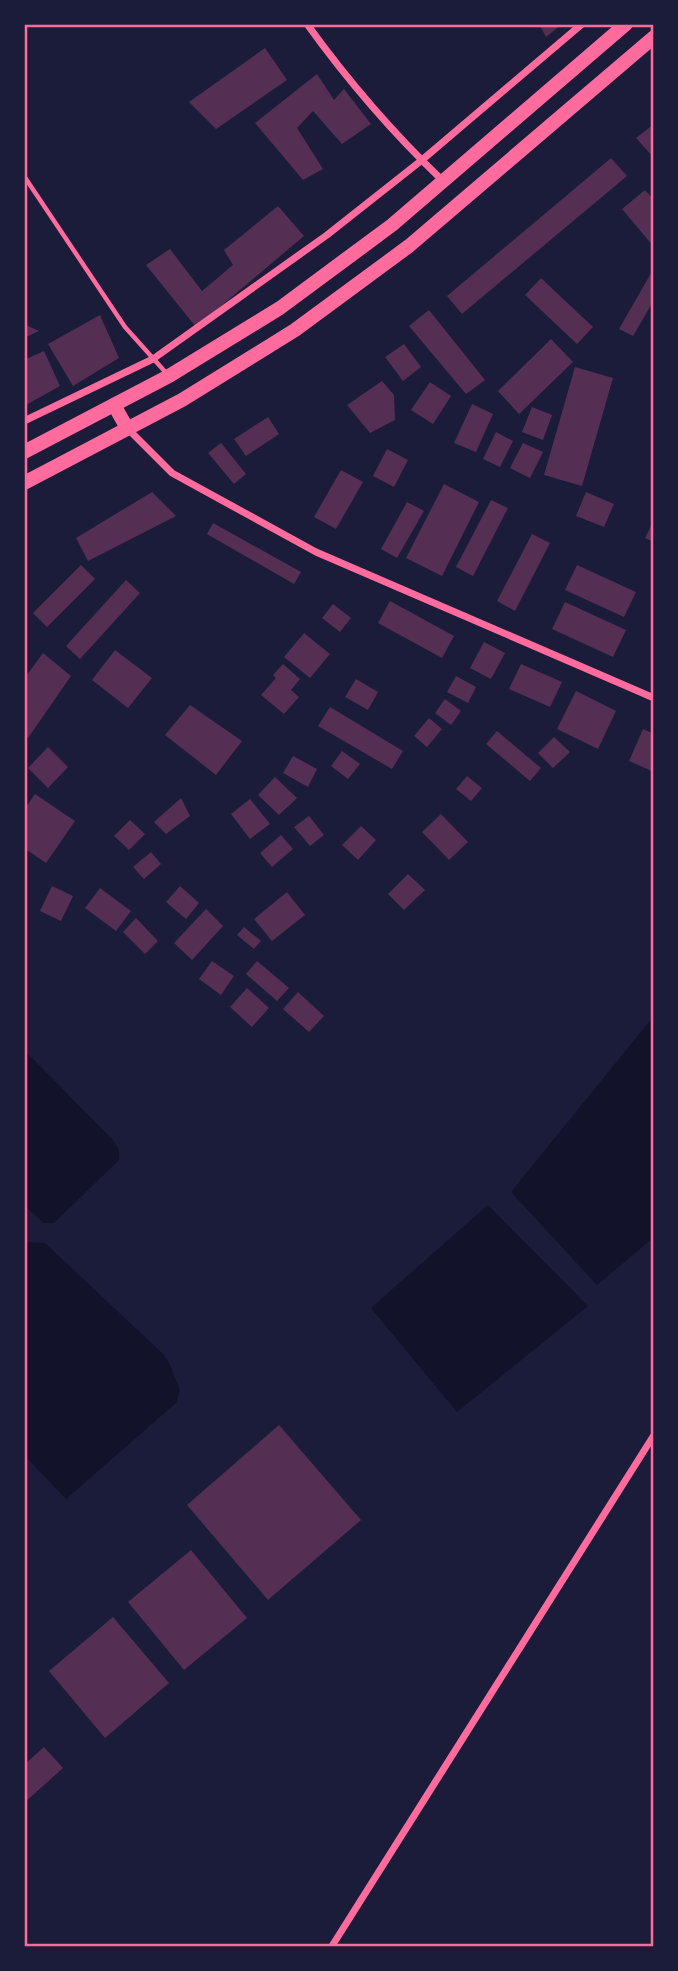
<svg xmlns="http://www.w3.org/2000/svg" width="678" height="1971" font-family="'Asap Condensed',sans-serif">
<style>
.water{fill:#12122b}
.building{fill:#542f53}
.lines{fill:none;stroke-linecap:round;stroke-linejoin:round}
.service{stroke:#ff6b9d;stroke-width:4.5}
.minor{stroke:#ff6b9d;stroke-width:7}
.primary{stroke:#ff6b9d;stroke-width:14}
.trunk{stroke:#ff6b9d;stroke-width:14}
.neatline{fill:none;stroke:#ff6b9d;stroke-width:2.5}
</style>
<rect width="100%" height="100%" fill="#1b1b3a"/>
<path class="water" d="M653,1017v221l-56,47 -86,-93z
M25,1051l88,89 6,10v10l-65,63h-10l-19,-17z
M488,1205l100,101 -131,106 -86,-104z
M24,1237l2,5 19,1 118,111 6,9 11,27 -4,13 -110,96 -41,-43z"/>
<path class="building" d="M539,24h23l-16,13z
M265,48l22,32 -71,49 -27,-27z
M317,74l17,26 10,-11 27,35 -29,20 -29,-33 -16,17 26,41 -20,11 -48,-57z
M654,124v34l-18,-20z
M611,158l16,18 -165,138 -15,-18z
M645,190l9,10v47l-32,-38z
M278,206l26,30 -108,91 -50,-62 24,-16 32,42 31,-26 -9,-15z
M654,268v32l-21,36 -14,-7z
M541,278l52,49 -16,17 -52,-49z
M429,310l56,70 -19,14 -57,-68z
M100,315l19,43 -46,28 -25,-42z
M24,324l15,7 -15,7z
M551,339l22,23 -54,52 -21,-23z
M404,344l17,23 -18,14 -18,-24z
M44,351l16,35 -36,20v-46z
M575,367l38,11 -31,108 -38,-11z
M382,381l12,14 1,25 -25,13 -23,-28z
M430,382l21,14 -18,28 -22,-14z
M472,404l21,10 -17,38 -22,-9z
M532,407l20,8 -9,25 -21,-8z
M268,417l11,17 -33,22 -12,-17z
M496,432l17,9 -13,26 -17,-8z
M221,443l25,31 -12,10 -26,-31z
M523,443l20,9 -13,26 -20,-10z
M387,449l21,11 -14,27 -21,-11z
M341,470l22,12 -27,47 -22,-12z
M444,484l35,18 -37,74 -36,-18z
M152,492l24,24 -88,45 -12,-23z
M586,492l28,12 -10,23 -28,-11z
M491,500l17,8 -35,68 -17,-9z
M407,502l17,9 -27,47 -16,-9z
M654,520v22l-9,-4z
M213,523l88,49 -7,12 -87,-50z
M532,534l18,9 -35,68 -18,-10z
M81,565l14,14 -48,48 -14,-14z
M577,565l59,27 -12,25 -59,-27z
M126,580l14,13 -60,66 -14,-13z
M390,601l64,35 -12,22 -64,-35z
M565,602l61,28 -13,27 -61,-28z
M333,604l18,14 -11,14 -18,-14z
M304,633l26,21 -20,24 -26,-21z
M484,642l21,11 -14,26 -21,-11z
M115,650l37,28 -24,30 -36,-28z
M43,653l28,23 -43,62 -4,-3v-56z
M283,664l17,15 -9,11 8,7 -15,17 -23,-19 15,-17 -3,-3z
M521,664l41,18 -12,25 -41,-18z
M456,676l20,11 -8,16 -21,-11z
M356,679l22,13 -10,18 -23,-13z
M576,691l40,20 -18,38 -41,-20z
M445,699l16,12 -10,14 -16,-12z
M190,705l52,36 -26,34 -51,-40z
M330,707l73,44 -11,18 -74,-43z
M429,718l13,11 -15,18 -13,-11z
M643,729l11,5v38l-25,-11z
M497,731l44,37 -11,13 -44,-37z
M554,737l16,15 -17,16 -15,-15z
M48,747l20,20 -20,21 -20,-20z
M342,751l18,13 -12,15 -17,-13z
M293,756l24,13 -9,18 -25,-14z
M467,776l15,12 -11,13 -15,-12z
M275,777l22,21 -18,17 -21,-20z
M35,794l40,27 -29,42 -22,-15v-38z
M181,798l9,18 -24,18 -12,-12z
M250,799l20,25 -20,15 -19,-25z
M441,814l27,28 -19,18 -27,-28z
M309,816l15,19 -14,11 -16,-19z
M130,820l15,14 -16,16 -15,-14z
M361,826l15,14 -18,20 -16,-15z
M281,835l12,14 -21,18 -12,-14z
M151,852l10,12 -17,15 -11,-12z
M408,874l17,16 -21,20 -16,-16z
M52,886l21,10 -12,25 -21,-10z
M180,886l19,17 -13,16 -20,-17z
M100,888l31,23 -15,20 -31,-23z
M287,892l18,23 -33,26 -18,-22z
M206,909l17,17 -31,34 -18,-17z
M136,918l22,23 -13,13 -22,-22z
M244,927l17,14 -7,8 -17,-14z
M212,961l22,15 -13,19 -22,-16z
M257,961l32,27 -12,13 -31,-27z
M247,988l22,20 -17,19 -22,-20z
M298,992l26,24 -15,16 -26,-23z
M279,1425l82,95 -93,80 -81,-95z
M191,1550l56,68 -63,52 -56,-68z
M113,1617l56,66 -64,55 -56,-67z
M44,1747l19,21 -39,35v-38z"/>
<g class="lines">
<path class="service" d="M24,176l101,151 43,48"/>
<path class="minor" d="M307,24c41,57 86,109 136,157
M24,421l129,-62 174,-124 95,-75 160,-136
M128,429l44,44 144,79 338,146
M332,1946l322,-511"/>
<path class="primary" d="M114,405l13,23"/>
<path class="trunk" d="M24,452l145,-76 111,-68 112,-83 234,-201
M24,483l158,-83 113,-70 114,-84 245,-209"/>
</g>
<rect width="678" height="1971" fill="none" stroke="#1b1b3a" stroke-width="52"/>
<rect x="26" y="26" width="626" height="1919" class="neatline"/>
</svg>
